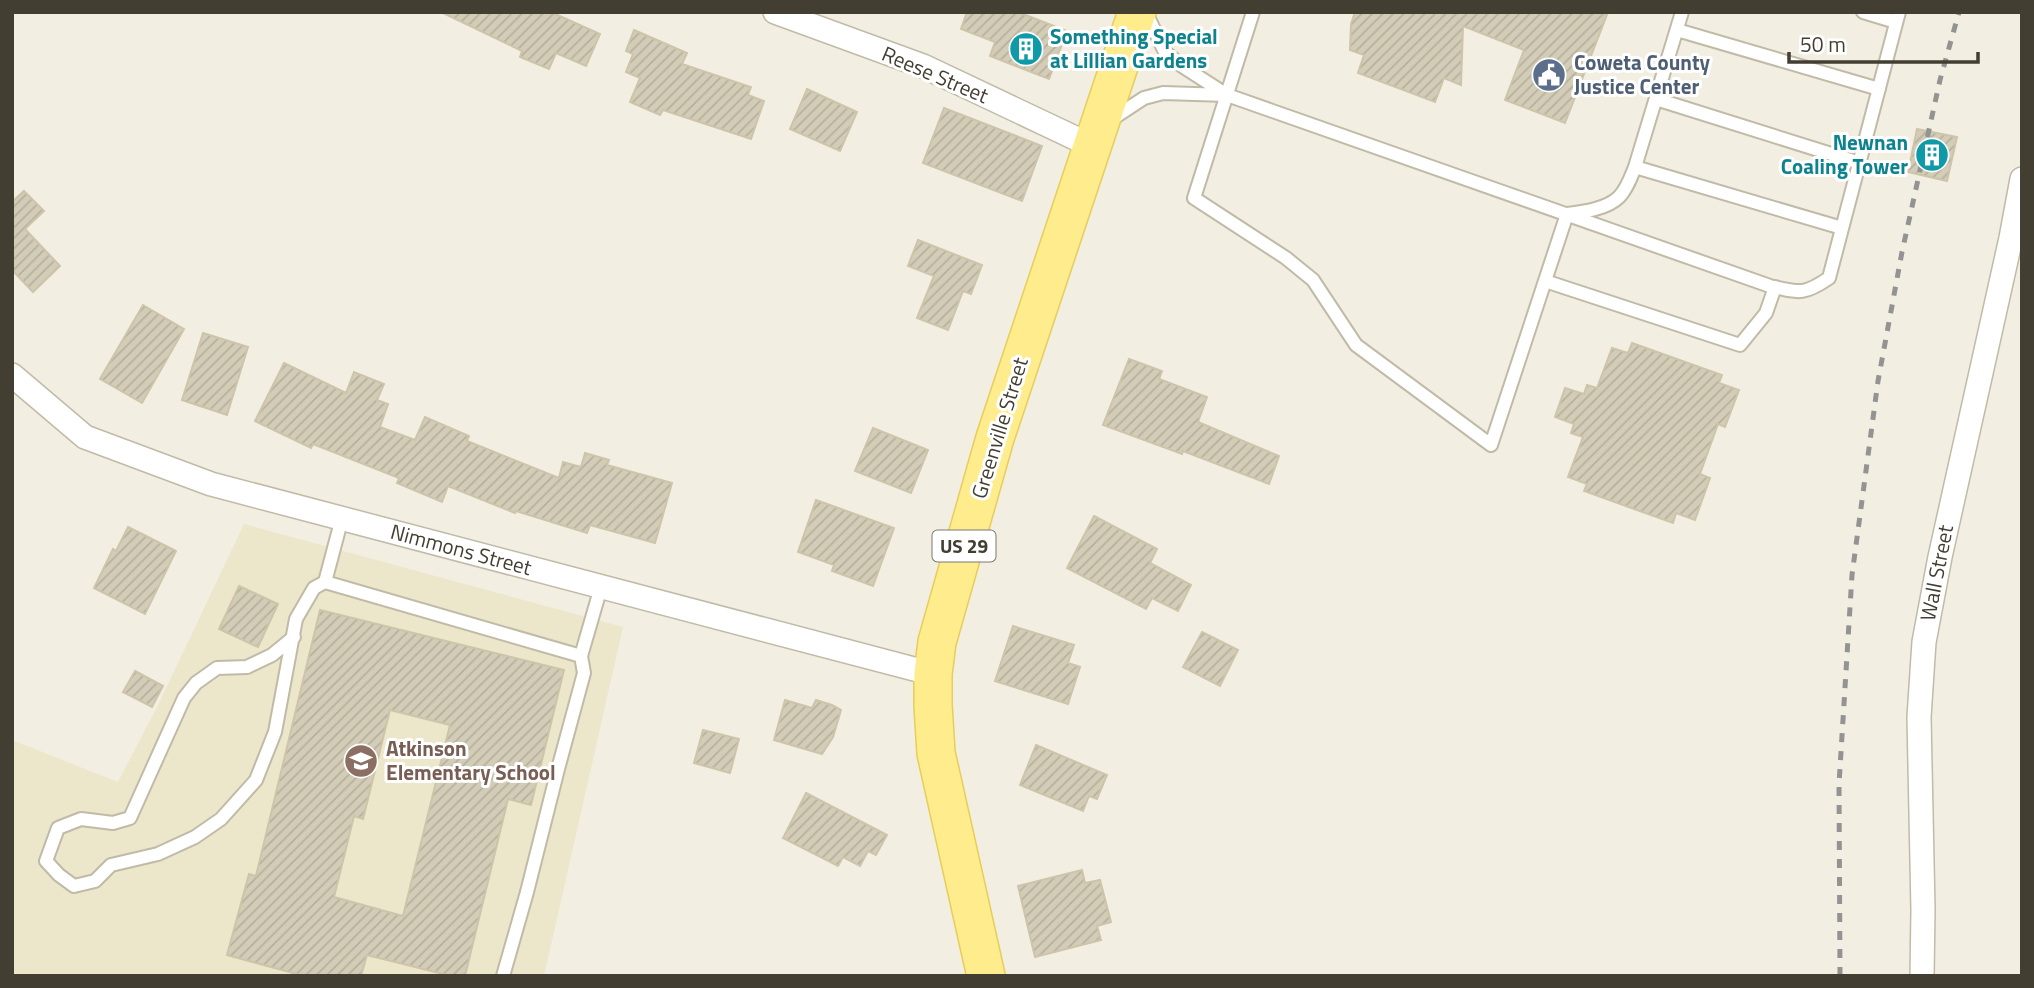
<svg xmlns="http://www.w3.org/2000/svg" width="2034" height="988" font-family="'Titillium Web',sans-serif">
<style>
.education{fill:#ece6cb}
.building{fill:url(#building-hatch);stroke:#cec4aa;stroke-width:2;fill-rule:evenodd}
.lines{fill:none;stroke-linecap:round;stroke-linejoin:round}
.service-casing{stroke:#c0baa7;stroke-width:16}
.minor-casing{stroke:#c0baa7;stroke-width:26}
.primary-casing{stroke:#e7cd5a;stroke-width:40}
.service{stroke:#fff;stroke-width:12}
.minor{stroke:#fff;stroke-width:23}
.primary{stroke:#ffec8d;stroke-width:37}
.rail{stroke:#939393;stroke-width:5;stroke-dasharray:9 9;stroke-linecap:butt}
.labels{text-anchor:middle;stroke-width:6;stroke-linejoin:round;paint-order:stroke}
.shield{fill:#fff;stroke:#7b7870;stroke-width:2}
.shield-label{font-size:19px;font-weight:bold;fill:#433e32}
.culture-label{font-size:21px;font-weight:bold;fill:#0d838f;stroke:#fff;text-anchor:start}
.service-label{font-size:21px;font-weight:bold;fill:#4e5e75;stroke:#fff;text-anchor:start}
.street-label{font-size:21px;fill:#433e32;stroke:#fff}
.education-label{font-size:21px;font-weight:bold;fill:#785e54;stroke:#fff;text-anchor:start}
</style>
<defs>
<pattern id="building-hatch" width="6" height="6" patternUnits="userSpaceOnUse" patternTransform="scale(1.75)"><rect width="6" height="6" fill="#d3ccb7"/><path d="M-1 1l2-2M0 6l6-6M5 7l2-2" fill="none" stroke="#b6b09e"/></pattern>
</defs>
<rect width="100%" height="100%" fill="#f2efe2"/>
<path class="education" d="M244,524l379,103 -79,349h-532v-236l106,42 41,-79z"/>
<path class="building" d="M441,12h110l49,22 -14,32 -30,-13 -7,16 -29,-12 2,-6z
M967,12h51l49,19 -18,48 -59,-23 5,-14 -34,-13z
M1355,12h253l-43,111 -60,-23 19,-50 -61,-24 -2,59 -17,-7 -9,24 -77,-29 6,-18 -14,-5 1,-26z
M634,30l53,23 -5,11 69,23 -3,8 16,6 -13,38 -88,-29 -3,5 -30,-13 10,-24 -14,-6 7,-18 -7,-3z
M807,89l50,23 -17,39 -50,-22z
M944,108l98,38 -20,55 -99,-38z
M1917,129l40,8 -10,44 -39,-9z
M24,191l20,20 -19,18 35,37 -27,26 -21,-22v-68z
M918,240l64,25 -11,29 -8,-3 -15,39 -31,-12 17,-42 -26,-10z
M143,305l41,24 -42,74 -42,-24z
M203,333l45,14 -21,68 -45,-15z
M1632,343l90,32 -3,8 20,7 -14,37 -7,-3 -18,50 10,4 -15,42 -19,-7 -3,10 -89,-32 3,-7 -19,-7 15,-40 -12,-4 3,-9 -19,-7 10,-29 19,6 3,-9 10,3 15,-40 16,5z
M1129,359l33,12 -3,8 48,18 -9,25 81,34 -10,28 -86,-33 -1,3 -79,-29z
M284,363l62,30 8,-21 30,12 -7,16 11,4 -8,23 35,13 10,-23 44,19 -2,5 92,37 4,-16 18,5 4,-14 24,7 -2,5 65,18 -17,60 -65,-18 -3,8 -71,-22 -1,2 -67,-27 -6,16 -45,-19 2,-5 -86,-34 -2,4 -56,-27z
M873,428l55,22 -17,43 -56,-22z
M816,500l78,28 -21,58 -41,-15 2,-6 -36,-13z
M1094,516l63,33 -7,14 41,22 -13,26 -26,-13 -6,11 -79,-41z
M128,527l48,24 -31,63 -51,-26 19,-39 3,2z
M239,586l39,18 -20,43 -39,-18z
M320,610l244,60 -33,135 -23,-6 -43,177h-14l-84,-21 -6,21h-57l-77,-21 22,-81 7,2zM390,710l60,15 -47,191 -69,-19 20,-81 9,3z
M1013,626l61,19 -6,18 12,4 -12,37 -73,-23z
M1202,632l36,18 -18,36 -37,-19z
M135,671l28,15 -11,21 -29,-15z
M785,700l27,8 4,-8 16,5 9,5 -8,27 -11,17 -48,-14z
M703,730l36,9 -9,34 -36,-10z
M1036,745l71,30 -10,24 -8,-3 -6,15 -63,-26z
M806,793l81,42 -11,20 -8,-4 -8,15 -17,-9 -5,9 -55,-28z
M1082,870l3,13 15,-3 11,42 -14,4 4,14 -66,17 -17,-71z"/>
<g class="lines">
<g class="service-casing">
<path id="service" d="M1253,12l-59,186 92,60 27,22 43,65 135,100 76,-231c16,-2 40,-5 52,-17 8,-8 12,-20 16,-30l47,-155
M1863,12l33,10
M1146,13l19,39 17,14 45,29 543,191c30,7 34,9 59,-8l70,-266
M1677,30l202,59
M1656,99l204,64
M1112,119l32,-21 19,-5 64,2
M1635,167l207,61
M1545,281l195,64 26,-32 9,-26
M325,582l17,-64
M294,637l-22,18 -25,12 -30,1 -21,15 -12,15 -54,120 -17,5 -32,-4 -23,9 -12,33 13,14 15,11 21,-5 16,-16 47,-11 37,-17 26,-18 35,-39 19,-48 21,-113 18,-31 11,-6 256,74
M503,976l24,-84 31,-123 26,-96 -3,-17 20,-69"/>
</g>
<g class="minor-casing">
<path id="minor" d="M775,12l148,54 169,80
M12,375l73,62 126,47 722,190
M1922,976l1,-66 -4,-193 5,-75 16,-85 71,-319 11,-59"/>
</g>
<g class="primary-casing">
<path id="primary" d="M986,976l-50,-223 -3,-48v-31l4,-32 58,-204 142,-426"/>
</g>
<use href="#service" class="service"/>
<use href="#minor" class="minor"/>
<use href="#primary" class="primary"/>
<path class="rail" d="M1840,976l-1,-192 13,-209 26,-194 24,-129 38,-172 19,-68"/>
</g>
<defs>
<g id="building-disc" transform="scale(1.75)"><circle r="9.5" fill="#0f9aa8" stroke="#fff"/><path d="M-4-6H4V6H1V3H-1V6H-4ZM-2.5-4.3h1.7v1.8h-1.7ZM.8-4.3h1.7v1.8H.8ZM-2.5-1h1.7V.8h-1.7ZM.8-1h1.7V.8H.8Z" fill="#fff"/></g>
<g id="civic-disc" transform="scale(1.75)"><circle r="9.5" fill="#5c6f8a" stroke="#fff"/><path d="M-.6-6.5H3V-4.5H.6V-3L4-1V1h2V6H-6V1h2V-1L-.6-3ZM-1.2 2.5V6h2.4V2.5Z" fill="#fff"/></g>
<g id="school-disc" transform="scale(1.75)"><circle r="9.5" fill="#8d6e63" stroke="#fff"/><path d="M0-5L7-2L0 1L-7-2ZM-4 1L0 2.5L4 1V4Q0 6-4 4Z" fill="#fff"/></g>
</defs>
<g fill-rule="evenodd">
<use href="#building-disc" x="1026" y="49"/>
<use href="#civic-disc" x="1549" y="75"/>
<use href="#building-disc" x="1932" y="155"/>
<use href="#school-disc" x="361" y="761"/>
</g>
<g class="labels">
<rect class="shield" x="932.5" y="530.5" width="63" height="31" rx="5"/>
<g class="shield-label">
<text x="964" y="553">US 29</text>
</g>
<g class="culture-label">
<text x="1050" y="44">Something Special<tspan x="1050" dy="24">at Lillian Gardens</tspan></text>
<text x="1908" y="150" text-anchor="end">Newnan<tspan x="1908" dy="24">Coaling Tower</tspan></text>
</g>
<g class="service-label">
<text x="1574" y="70">Coweta County<tspan x="1574" dy="24">Justice Center</tspan></text>
</g>
<g class="street-label">
<text transform="translate(935 75) rotate(23)" y="7">Reese Street</text>
<text transform="translate(1000 428) rotate(-73)" y="7">Greenville Street</text>
<text transform="translate(461 550) rotate(15)" y="7">Nimmons Street</text>
<text transform="translate(1937 573) rotate(-79)" y="7">Wall Street</text>
</g>
<g class="education-label">
<text x="386" y="756">Atkinson<tspan x="386" dy="24">Elementary School</tspan></text>
</g>
</g>
<rect width="2034" height="988" fill="none" stroke="#433e32" stroke-width="28"/>
<path d="M1789 52v10h189v-10" fill="none" stroke="#433e32" stroke-width="3.5"/>
<text x="1800" y="52" font-size="21" fill="#433e32" stroke="#ffffff" stroke-width="5" paint-order="stroke">50 m</text>
</svg>
